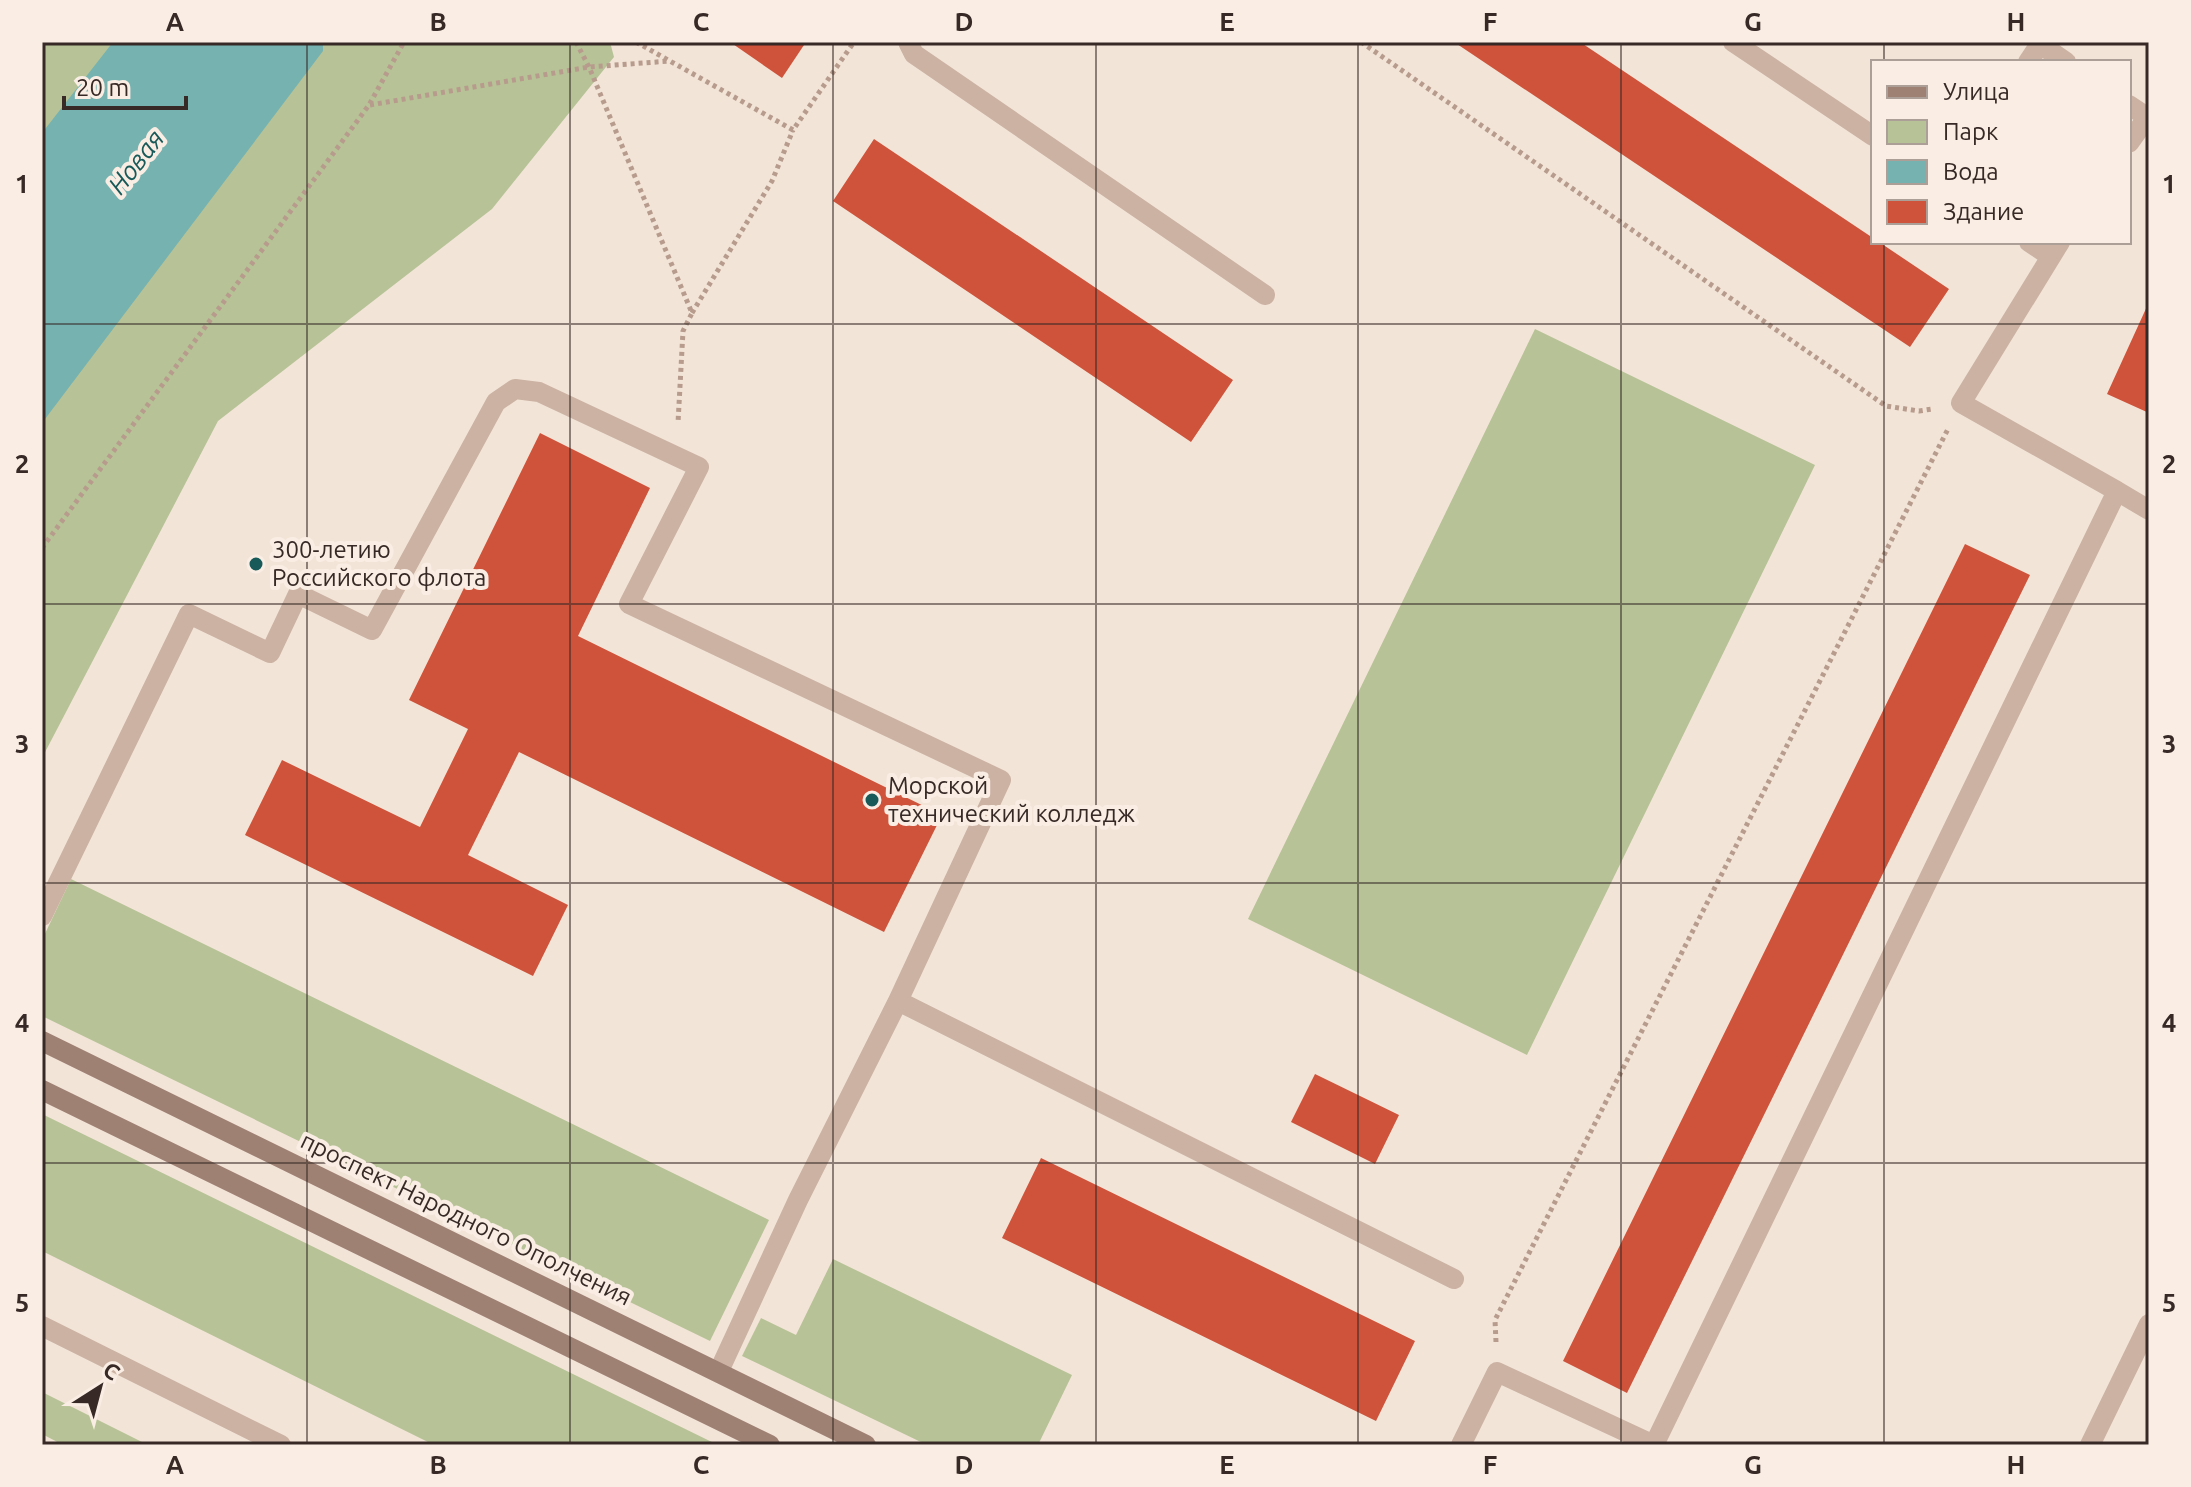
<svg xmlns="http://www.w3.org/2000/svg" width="2191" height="1487" font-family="Ubuntu,sans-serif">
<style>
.green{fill:#b7c397}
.water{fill:#75b2b0}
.building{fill:#cf533a}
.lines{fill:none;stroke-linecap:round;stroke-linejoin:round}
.path{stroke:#b79c8d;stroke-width:5;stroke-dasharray:4 4;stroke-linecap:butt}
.service{stroke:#cbb2a3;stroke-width:20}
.secondary{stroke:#9f8174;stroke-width:20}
.grid{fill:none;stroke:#362926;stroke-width:2;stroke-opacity:0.55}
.poi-dot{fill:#185a5a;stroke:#faeee4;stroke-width:3}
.labels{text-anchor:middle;stroke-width:8;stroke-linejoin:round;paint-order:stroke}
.poi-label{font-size:24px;fill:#362926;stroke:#faeee4;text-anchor:start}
.street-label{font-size:24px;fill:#362926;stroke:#faeee4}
.water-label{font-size:26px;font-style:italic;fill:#185a5a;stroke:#faeee4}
.neatline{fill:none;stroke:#362926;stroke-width:3}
.grid-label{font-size:26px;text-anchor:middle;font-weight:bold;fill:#362926}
</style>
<rect width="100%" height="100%" fill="#f3e4d8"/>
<path class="green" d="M42,42h568l4,15 -122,152 -274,212 -176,337z
M1535,329l280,136 -288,590 -279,-136z
M71,879l698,341 -59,121 -668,-325v-76z
M42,1114l676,331h-284l-392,-194z
M833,1259l239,116 -34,70h-111l-185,-89 19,-38 35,17z
M42,1392l106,53h-85l-21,-11z"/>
<path class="water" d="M113,42h210v9l-281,372v-290z"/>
<path class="building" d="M730,42h76l-24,36z
M1454,42h126l293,196v4h6l70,47 -39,58z
M874,139l359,241 -42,62 -358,-241z
M2149,302v111l-42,-19z
M540,433l110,55 -72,148 364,179 -58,117 -365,-180 -51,103 100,50 -35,71 -288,-141 37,-75 138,67 48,-98 -59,-29z
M1965,544l65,31 -403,818 -64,-32z
M1315,1074l84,41 -24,49 -84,-42z
M1041,1158l374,183 -39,80 -374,-183z"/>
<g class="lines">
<path class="path" d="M576,42l13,25 103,246 -9,18 -5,92
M636,42l157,88 61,-88
M1361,42l525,364 33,5 13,-2
M370,105l219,-38 81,-6
M692,313l80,-132 21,-51
M42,548l327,-443 35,-63
M1496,1342l-1,-22 453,-891"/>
<path class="service" d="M908,42l6,12 351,241
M1733,42l140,94
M2028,62l12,-18 26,18
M2129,105l18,12
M2129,143l20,-28
M2029,242l21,14
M2060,242l-99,161 156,88
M42,916l147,-302 81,39 28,-59 74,36 124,-228 19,-13 24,3 160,75 -70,137 372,176 -103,221
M42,1326l239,119
M719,1371l79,-171 100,-199 556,278
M1461,1445l36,-73 157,73
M1654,1445l463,-954 32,19
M2090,1445l59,-121"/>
<path class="secondary" d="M42,1041l824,404
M42,1090l728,355"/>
</g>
<path class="grid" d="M307,42v1403M570,42v1403M833,42v1403M1096,42v1403M1358,42v1403M1621,42v1403M1884,42v20M1884,242v1203M42,324h2107M42,604h2107M42,883h2107M42,1163h2107"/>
<g class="poi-dot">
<circle cx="256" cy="564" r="8"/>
<circle cx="872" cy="800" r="8"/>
</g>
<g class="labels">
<g class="poi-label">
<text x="272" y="558">300-летию<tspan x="272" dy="28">Российского флота</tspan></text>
<text x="888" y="794">Морской<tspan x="888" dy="28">технический колледж</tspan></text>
</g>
<g class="street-label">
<text transform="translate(466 1219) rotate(26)" y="8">проспект Народного Ополчения</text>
</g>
<g class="water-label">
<text transform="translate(136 162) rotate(-52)" y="9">Новая</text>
</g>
</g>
<rect width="2191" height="1487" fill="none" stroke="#faeee4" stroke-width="88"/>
<rect x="1871" y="60" width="260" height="184" fill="#faeee4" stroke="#ac9f98" stroke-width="2"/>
<rect x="1887" y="86" width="40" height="12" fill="#9f8174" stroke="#ac9f98" stroke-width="2"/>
<text x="1943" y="100" font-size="24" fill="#362926">Улица</text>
<rect x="1887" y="120" width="40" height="24" fill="#b7c397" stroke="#ac9f98" stroke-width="2"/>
<text x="1943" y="140" font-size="24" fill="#362926">Парк</text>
<rect x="1887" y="160" width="40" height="24" fill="#75b2b0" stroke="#ac9f98" stroke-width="2"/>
<text x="1943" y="180" font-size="24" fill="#362926">Вода</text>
<rect x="1887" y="200" width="40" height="24" fill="#cf533a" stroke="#ac9f98" stroke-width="2"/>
<text x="1943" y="220" font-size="24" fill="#362926">Здание</text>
<g transform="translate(100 1387) rotate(36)" stroke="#faeee4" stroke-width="6" paint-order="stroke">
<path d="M0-6L14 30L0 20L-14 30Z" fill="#362926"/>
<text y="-12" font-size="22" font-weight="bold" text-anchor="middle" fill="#362926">С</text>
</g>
<path d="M64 96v12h122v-12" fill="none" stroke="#362926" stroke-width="4"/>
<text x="76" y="96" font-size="24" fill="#362926" stroke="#faeee4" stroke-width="6" paint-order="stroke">20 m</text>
<rect x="44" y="44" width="2103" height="1399" class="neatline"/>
<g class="grid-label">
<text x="175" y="31">A</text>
<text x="438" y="31">B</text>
<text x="701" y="31">C</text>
<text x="964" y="31">D</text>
<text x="1227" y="31">E</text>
<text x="1490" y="31">F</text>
<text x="1753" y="31">G</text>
<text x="2016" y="31">H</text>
<text x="22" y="193">1</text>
<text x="2169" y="193">1</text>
<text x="22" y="473">2</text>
<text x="2169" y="473">2</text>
<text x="22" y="753">3</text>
<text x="2169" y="753">3</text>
<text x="22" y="1032">4</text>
<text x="2169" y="1032">4</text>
<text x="22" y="1312">5</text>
<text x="2169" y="1312">5</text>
<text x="175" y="1474">A</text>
<text x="438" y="1474">B</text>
<text x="701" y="1474">C</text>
<text x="964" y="1474">D</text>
<text x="1227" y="1474">E</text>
<text x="1490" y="1474">F</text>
<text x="1753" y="1474">G</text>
<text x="2016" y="1474">H</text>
</g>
</svg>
